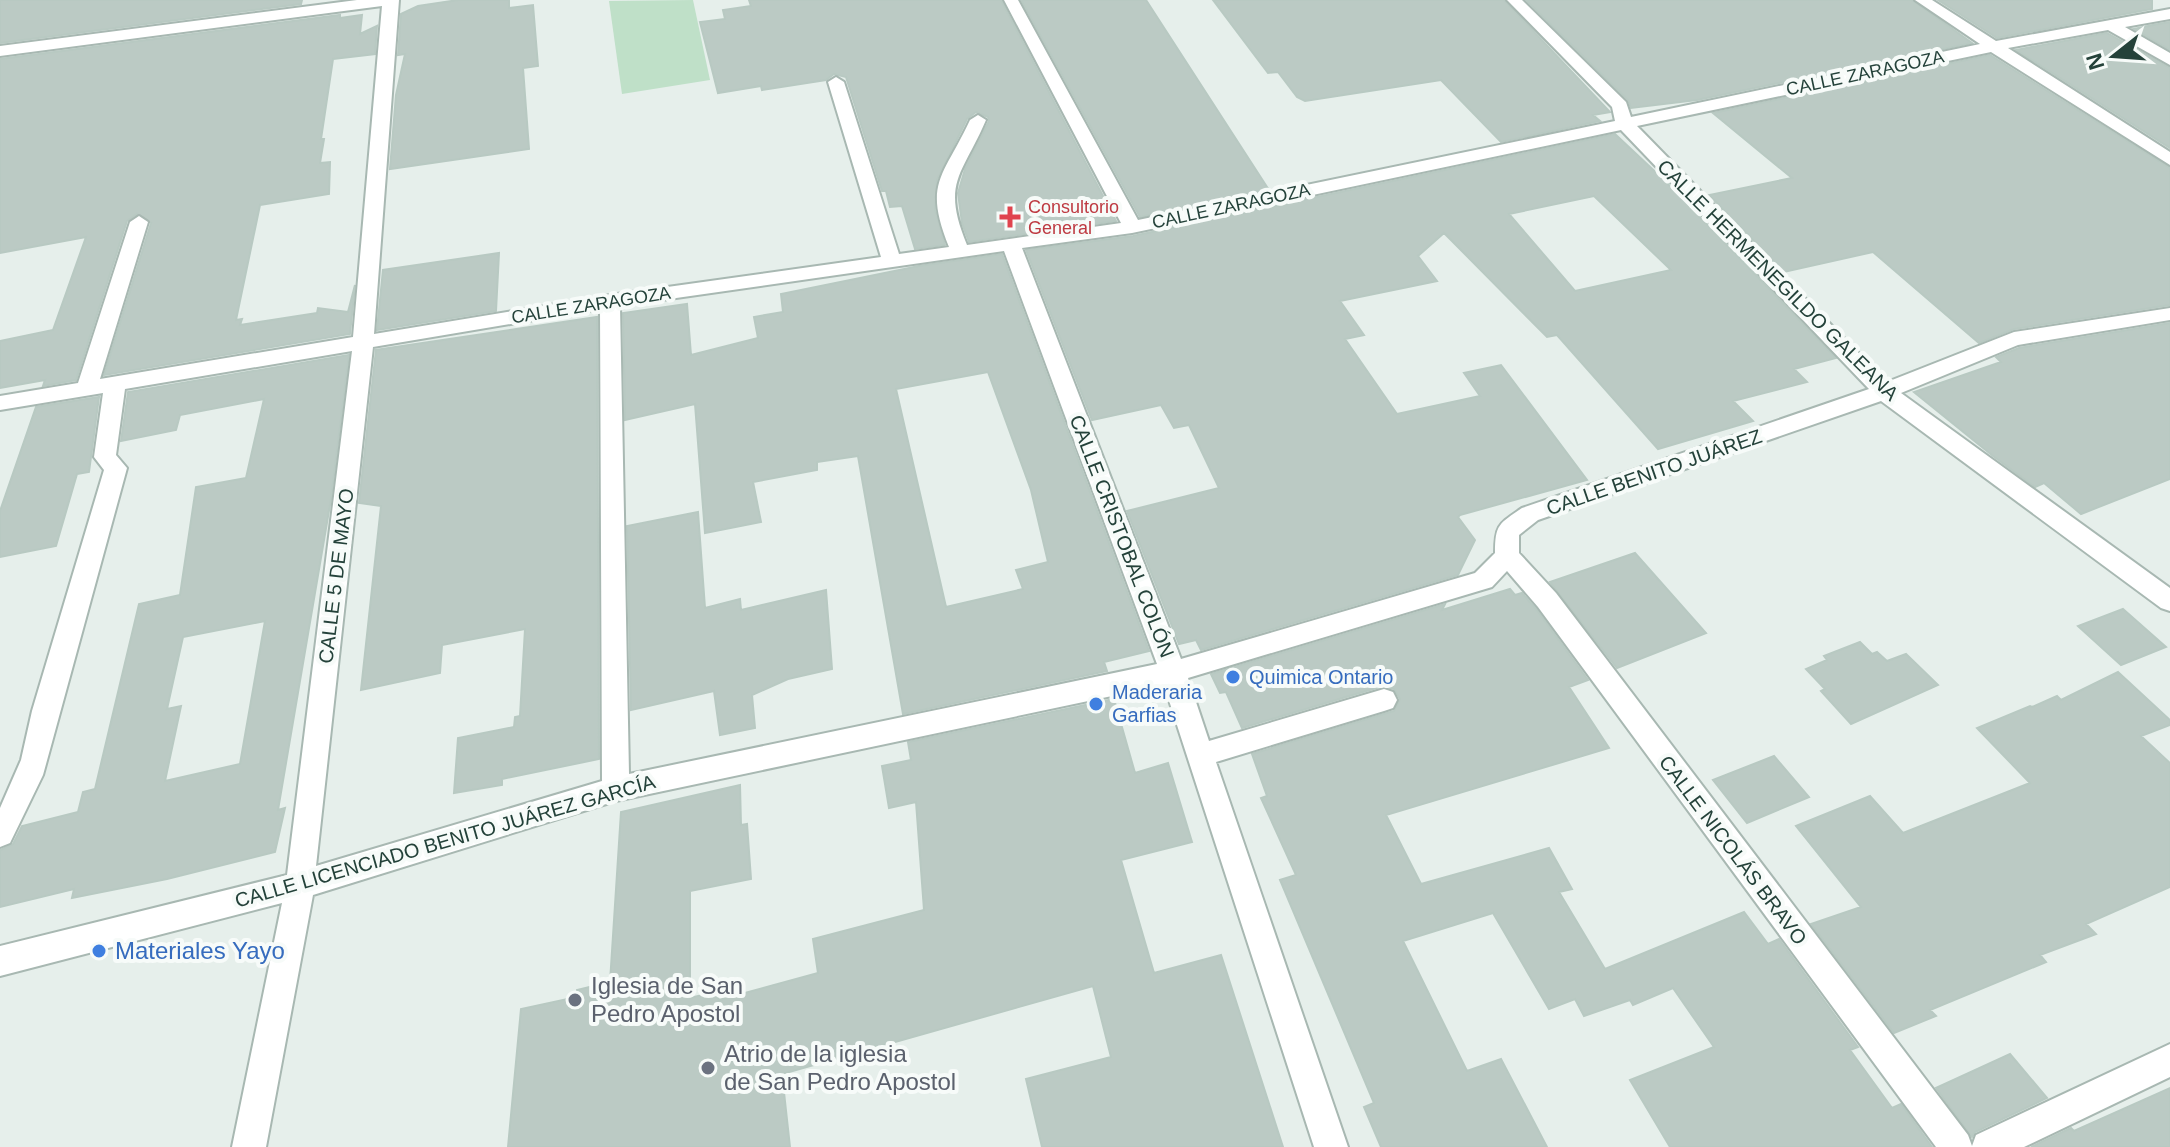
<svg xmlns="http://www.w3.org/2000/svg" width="2170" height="1147" font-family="Arial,sans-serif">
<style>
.green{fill:#bfe0c8}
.building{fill:#bbcac4;stroke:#b8c9c2;stroke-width:2;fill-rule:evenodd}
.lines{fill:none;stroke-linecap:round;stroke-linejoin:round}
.minor-casing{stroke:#a8b8b2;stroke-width:4}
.minor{fill:#fff;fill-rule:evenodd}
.health-dot{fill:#e0444e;stroke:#f7fbf9;stroke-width:3}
.shop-dot{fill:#3f7fe0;stroke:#f7fbf9;stroke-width:3}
.worship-dot{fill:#6b7280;stroke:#f7fbf9;stroke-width:3}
.labels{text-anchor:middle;stroke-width:8;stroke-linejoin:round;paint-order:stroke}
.far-street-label{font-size:18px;fill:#24423a;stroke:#f7fbf9}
.far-health-label{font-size:18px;fill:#be3a42;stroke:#f7fbf9;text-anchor:start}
.street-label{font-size:20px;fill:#24423a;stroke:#f7fbf9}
.shop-label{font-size:20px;fill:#366cbe;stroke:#f7fbf9;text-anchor:start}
.near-shop-label{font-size:24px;fill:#366cbe;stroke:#f7fbf9;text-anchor:start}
.near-worship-label{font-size:24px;fill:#5b616d;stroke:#f7fbf9;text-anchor:start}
</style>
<rect width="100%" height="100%" fill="#e6efeb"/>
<path class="green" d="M693,0l17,80 -88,14 -13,-93z"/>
<path class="building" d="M0,0h302l-1,4 -301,39z
M458,0h51v8l24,-3 5,61 -15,2 6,81 -139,20 6,-74 9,-41 -7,1 3,-41 17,-8z
M749,0h252l115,221 -147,21 -7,-19 -4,-30 7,-24 24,-48 -1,-4 -12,-5 -9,7 -30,61 -2,29 10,36 -30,4 -13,-43 -12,1 -4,-16h-4l-36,-114 -12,-3 -8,6 -64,10 -1,-4 -43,7 -18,-71 25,-3 -2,-9 28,-4z
M1021,0h125l123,190 -129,27z
M1213,0h291l106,112 -17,3 7,6 -99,21 -60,-62 -136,21 -8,-4 -19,-25 -10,1z
M1526,0h386l60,43 -275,57 -66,8 -3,-8z
M1938,0h214v9l-155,29z
M340,15v3l22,-3 -2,19 17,-8 -2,28 -42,5 -12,80h3l-4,24 10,-1 -1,32 -69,11 -24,115 6,-1 -2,6 77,-12 1,-5 30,4 7,-27 -5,49 -246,41 47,-152 -14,-9 -10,7 -51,159 -33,6 2,-6 -45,8v-47l53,-11 33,-93 -86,16v-194z
M2170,22v28l-36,-21 19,-4z
M2107,33l63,35v80l-154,-98z
M1990,55l180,113v137l-156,24 -35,14 -106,-91 -89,20 -75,-77 83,-17 -79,-65z
M1615,134l50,47 171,177 -42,11 13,13 -74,19 20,20 -95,28 -101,-114 -10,2 -103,-104 -26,23 19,25 -97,20 24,34 -19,4 52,75 83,-18 -16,-23 37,-8 86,115 -127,35 -2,2 17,23 -17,35 -257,75 -5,-10 -17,4 -52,-133 92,-23 -30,-63 -15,3 -13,-23 -69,15 -66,-170 107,-14zM1594,196l77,74 -96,21 -66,-77z
M499,253l-3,58 -119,19 6,-60z
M1002,254l147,397 -45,11 3,9 -204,43 -45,-258 -41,6v8l-64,12 8,40 -56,11 -10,-129 -70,16 -2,-107 64,-9 4,51 67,-17 -4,-21 29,-5 -2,-18 138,-28zM988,372l43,118 17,72 -32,8 7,19 -77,18 -50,-218z
M597,317l2,442 -97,20v6l-48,8 4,-55 56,-11 1,-10 5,-1 5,-87 -83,16 -2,28 -79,17 20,-184 -22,-3 17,-153z
M2170,323v156l-89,35 -37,-31 -9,4 -42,-31 -79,-64 87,-30 -5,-5 23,-9z
M349,355l-18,144 -53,311 7,-2 -10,44 -108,27 -95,19 2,-9 -74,18v-57l13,-6 9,-18 56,-14 5,-20 12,-3 44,-185 41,-9 16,-108 50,-9 18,-79 -84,16 -4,15 -55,11 7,-49zM265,621l-25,143 -75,17 16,-75 -14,3 16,-72z
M99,397l-10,75 -12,2 -21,72 -56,11v-46l36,-104z
M698,512l7,96 35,-9 1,11 85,-20 6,79 -44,10 -36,16 3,33 -35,7 -6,-44 -83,19 -4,-184z
M1635,553l71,80 -89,35 -67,-86z
M1510,589l5,6 7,-2 14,16 52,71 -19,7 40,61 -223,67 35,69 128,-36 23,41 -13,3 46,77 139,-57 24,32 11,-5 79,108 -8,3 42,58 9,-4 31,43h-262l-40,-67 84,-33 -41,-59 -40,17 -3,-5 -46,16 -9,-17 -26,10 -56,-96 -90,28 64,130 34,-12 46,88h-166l-17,-40 10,-4 -94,-223 16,-5 -35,-77 6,-2 -15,-42 142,-43 6,-12 -6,-10 -11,-3 -141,42 -16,-36 -6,1 -9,-19 234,-70 -3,6z
M2123,609l43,38 -45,18 -43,-39z
M1860,642l12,12 5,-2 10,9 19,-7 32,31 -87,39 -30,-33 4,-2 -19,-20 21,-9 -3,-4z
M2118,672l52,48v5l-29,11 29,27v124l-84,37 10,10 -56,21 6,7 -116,48 6,6 -42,17 -83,-109 50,-17 -65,-81 74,-30 33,37 127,-50 -53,-55 53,-22 2,1 25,-11 4,4z
M1114,699l21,74 33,-10 24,79 -71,18 33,113 67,-18 62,192h-241l-16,-68 85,-22 -18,-71 -311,88 8,73h-282l13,-138 56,-12v-7l33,-8 11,-170 119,-27 1,40 6,-1 4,55 -61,12v107l25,-6 4,8 99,-27 -5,-34 111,-29 -8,-108 -27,6 -7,-42 29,-6 -3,-18z
M1774,756l35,41 -62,26 -34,-43z
M2010,1054l37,44 -72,34 -3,5 -36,-49z
M2170,1088v59h-139l40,-19 3,3z"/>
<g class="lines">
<g class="minor-casing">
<path id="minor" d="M357,0h42l-25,334 236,-39 271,-38 -53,-175 8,-5 8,5 55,172 50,-7c-26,-65 -6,-69 21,-127l8,-5 8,5c-24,56 -45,62 -19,125l154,-22 -117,-223h14l120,220 477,-99 -3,-14 -105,-107h15l104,102 5,15 349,-73 -65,-44h17l64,41 174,-32v10l-45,8 45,26v12l-62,-35 -100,18 162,104v13l-179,-113 -354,74 250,256 127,-50 156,-24v12l-152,25 -117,48 269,195v23l-9,-3 -280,-207 -343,119 -19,15v18l37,40 412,542 4,11 4,-11 194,-91v33l-146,70h-88l-398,-540 -31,-36 -15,16 -304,91 21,63 175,-52 9,3 4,8 -4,8 -9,3 -168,51 132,385h-34l-150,-462 -548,116 -303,94 -47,252h-34l50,-244 -282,73v-30l287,-71 65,-524 -227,38 -9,66 11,13 -84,307 -33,68 -10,4v-39l21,-48 11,-49 72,-241 -10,-13 9,-64 -103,17v-14l78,-13 52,-161 9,-6 9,6 -48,157 253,-42 29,-331 -382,50v-10zM1621,130l248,259 -347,119c-23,16 -27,16 -27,45l-20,20 -294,86 -159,-411 110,-15zM1004,251l153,413 -528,110 -9,-468zM600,309l2,472 -286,85 57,-519z"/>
</g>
<use href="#minor" class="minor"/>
</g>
<path class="health-dot" d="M1006 205h8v8h8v8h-8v8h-8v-8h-8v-8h8z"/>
<g class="shop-dot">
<circle cx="1233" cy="677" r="8"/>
<circle cx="1096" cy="704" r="8"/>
<circle cx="99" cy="951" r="8"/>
</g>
<g class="worship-dot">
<circle cx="575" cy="1000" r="8"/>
<circle cx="708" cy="1068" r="8"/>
</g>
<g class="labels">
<g class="far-street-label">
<text transform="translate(1865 73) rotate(-12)" y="6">CALLE ZARAGOZA</text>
<text transform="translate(1231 206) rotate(-12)" y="6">CALLE ZARAGOZA</text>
<text transform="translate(591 305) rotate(-9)" y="6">CALLE ZARAGOZA</text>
</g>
<g class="far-health-label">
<text x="1028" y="213">Consultorio<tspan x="1028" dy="21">General</tspan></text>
</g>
<g class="street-label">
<text transform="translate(1778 280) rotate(45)" y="7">CALLE HERMENEGILDO GALEANA</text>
<text transform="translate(1654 472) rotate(-19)" y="7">CALLE BENITO JUÁREZ</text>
<text transform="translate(1122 536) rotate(69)" y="7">CALLE CRISTOBAL COLÓN</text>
<text transform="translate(336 576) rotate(-83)" y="7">CALLE 5 DE MAYO</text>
<text transform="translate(445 841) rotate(-16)" y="7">CALLE LICENCIADO BENITO JUÁREZ GARCÍA</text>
<text transform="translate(1733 850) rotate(53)" y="7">CALLE NICOLÁS BRAVO</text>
</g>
<g class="shop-label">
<text x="1249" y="684">Quimica Ontario</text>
<text x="1112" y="699">Maderaria<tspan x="1112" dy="23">Garfias</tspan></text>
</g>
<g class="near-shop-label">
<text x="115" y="959">Materiales Yayo</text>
</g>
<g class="near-worship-label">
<text x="591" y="994">Iglesia de San<tspan x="591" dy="28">Pedro Apostol</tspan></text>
<text x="724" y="1062">Atrio de la iglesia<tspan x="724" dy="28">de San Pedro Apostol</tspan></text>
</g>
</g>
<g transform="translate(2114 56) rotate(253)" stroke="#f7fbf9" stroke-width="6" paint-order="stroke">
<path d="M0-6L14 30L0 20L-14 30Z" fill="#24423a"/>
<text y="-12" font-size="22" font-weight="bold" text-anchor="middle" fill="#24423a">N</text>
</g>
</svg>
